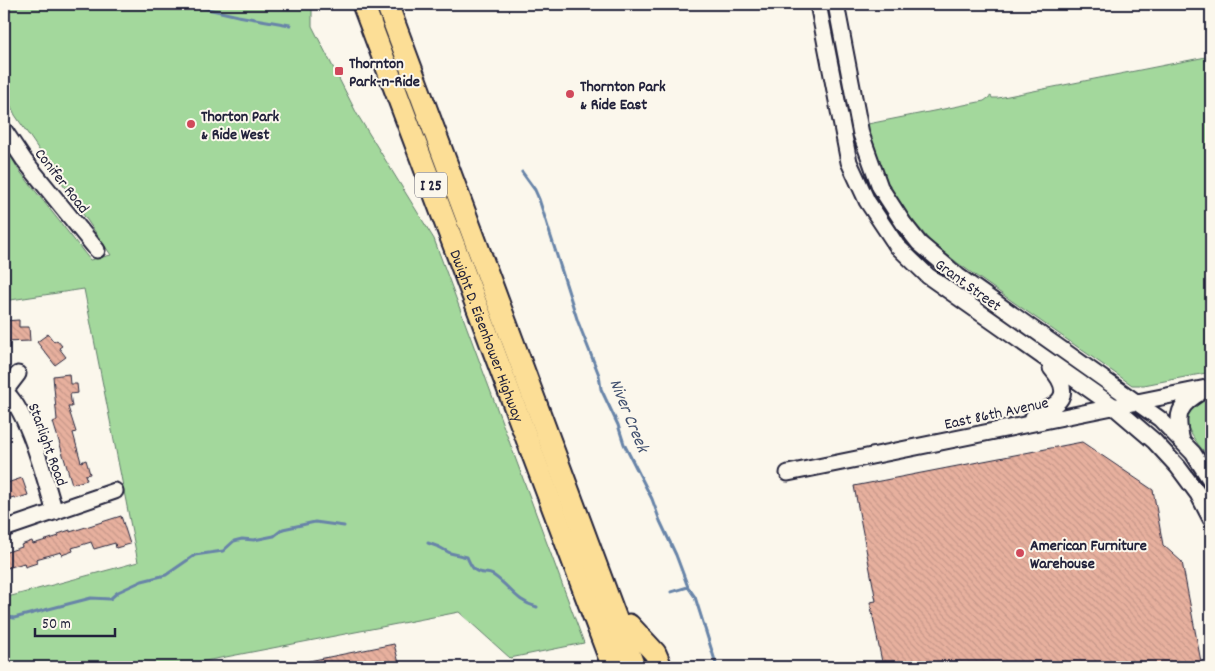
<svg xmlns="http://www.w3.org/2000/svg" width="1215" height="671" font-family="Dekko,sans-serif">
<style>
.green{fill:#a3d89c;stroke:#627d6c}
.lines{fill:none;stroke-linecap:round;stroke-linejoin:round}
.stream{stroke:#6784a8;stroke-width:3}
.building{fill:url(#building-back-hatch);stroke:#22223b}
.minor-casing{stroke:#22223b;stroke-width:19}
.highway-casing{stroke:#22223b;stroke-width:25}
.minor{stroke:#fbf7ec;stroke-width:15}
.highway{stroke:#fcde96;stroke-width:21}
.poi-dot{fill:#d1495b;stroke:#fbf7ec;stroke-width:2}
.labels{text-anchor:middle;stroke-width:4;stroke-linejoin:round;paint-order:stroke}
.shield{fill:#fbf7ec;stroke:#636270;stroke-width:1}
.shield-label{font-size:15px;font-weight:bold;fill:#22223b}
.poi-label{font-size:16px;font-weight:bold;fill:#22223b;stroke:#fbf7ec;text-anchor:start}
.street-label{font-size:16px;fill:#22223b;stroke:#fbf7ec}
.water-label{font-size:18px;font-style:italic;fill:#445371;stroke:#fbf7ec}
</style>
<defs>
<pattern id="building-back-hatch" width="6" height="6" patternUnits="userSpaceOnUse" patternTransform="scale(1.25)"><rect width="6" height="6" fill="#e7b09e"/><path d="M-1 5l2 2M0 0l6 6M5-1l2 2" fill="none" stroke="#c69789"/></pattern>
</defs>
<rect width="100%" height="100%" fill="#fbf7ec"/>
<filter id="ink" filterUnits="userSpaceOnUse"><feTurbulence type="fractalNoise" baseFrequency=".02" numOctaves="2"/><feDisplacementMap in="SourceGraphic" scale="10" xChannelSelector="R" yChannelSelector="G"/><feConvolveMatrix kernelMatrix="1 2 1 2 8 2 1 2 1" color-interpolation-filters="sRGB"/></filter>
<g filter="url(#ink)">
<path class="green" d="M4,4h308v22l45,88 77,125 150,404 -74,15 -51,-46 -285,55h-170v-69l134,-36 -54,-273 -80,12v-157l14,25 72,91 21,-5 -96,-140 -11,-24z
M1211,56v316l-67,13h-12l-173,-121 -29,-23 -28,-34 -9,-14 -15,-30 -11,-37 1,-2 116,-23 7,-5 1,2h6z
M1211,398v61c-20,-21 -43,-51 0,-61z"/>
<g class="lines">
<path class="stream" d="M186,4l52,12 52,9
M522,172l13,18 4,9 39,123 21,53 2,14 17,36 6,19 28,55 8,22 16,34 12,32 7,10 22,70
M428,543l11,4 11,6 17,4c2,4 4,10 8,13 6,5 12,1 18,5 18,12 22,26 44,32
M671,592l17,-5
M4,616l10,2 77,-20 19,1 8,-7 24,-11 24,-6 29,-20 28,-4 11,-10 8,-2 12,1 20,-4 9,-7 32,-7 29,4"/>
</g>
<path class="building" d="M19,320v7h10l1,14 -26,1v-21z
M48,334l6,8 3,-2 5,6 -3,2 7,9 -11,8 -18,-23z
M69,374l1,10h7l1,9 -8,1 2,13h-4l8,25 -3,1 8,29 5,-2 4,14 -5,1 2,5 -15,4 -19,-62 4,-2 -4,-44z
M1082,442l71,48 10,55 19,17 20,105h-319l-13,-65 6,-1 -22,-115z
M22,478l6,17 -13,4 -1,-2 -10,3v-16z
M121,516l9,28 -14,4 -1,-5 -21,6 -3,-7 -19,6 1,3 -11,4 -1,-3 -25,7 1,4 -12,4 -1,-4 -20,6v-16l18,-6 -1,-2 11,-4 1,3 26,-8 -1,-2 12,-4v2z
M394,644l6,23h-100l-1,-4z"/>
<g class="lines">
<g class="minor-casing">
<path id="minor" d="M818,4l31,158 18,39 30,45 31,30 185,130 41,35 24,26 20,27 13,25
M836,4l25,130 19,53 24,37 15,19 39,33 202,143 33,34 18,28
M4,130l20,30 73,90
M4,391c24,18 41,90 51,121
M5,391l13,-17
M1033,417c26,-13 42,-21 18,-49
M1182,441c-7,-27 -4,-36 21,-50
M788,473l423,-86
M4,529l111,-38"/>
</g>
<g class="highway-casing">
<g id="highway">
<path id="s1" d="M363,4l250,663"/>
<path d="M387,4l247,663"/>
<path d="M629,625l26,28 6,14"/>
</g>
</g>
<use href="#minor" class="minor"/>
<use href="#highway" class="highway"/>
</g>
</g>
<g class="poi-dot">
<rect x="334" y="66" width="10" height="10" rx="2.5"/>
<circle cx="570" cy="94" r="5"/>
<circle cx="191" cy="124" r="5"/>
<circle cx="1020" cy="553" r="5"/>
</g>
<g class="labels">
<rect class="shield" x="415" y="172.5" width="32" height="25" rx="4"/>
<g class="shield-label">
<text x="431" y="190">I 25</text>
</g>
<g class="poi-label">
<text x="349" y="68">Thornton<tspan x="349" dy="18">Park-n-Ride</tspan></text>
<text x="580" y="91">Thornton Park<tspan x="580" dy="18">&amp; Ride East</tspan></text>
<text x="201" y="121">Thorton Park<tspan x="201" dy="18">&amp; Ride West</tspan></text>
<text x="1030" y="550">American Furniture<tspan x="1030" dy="18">Warehouse</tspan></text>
</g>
<g class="street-label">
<text transform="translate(63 180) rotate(52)" y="6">Conifer Road</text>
<text transform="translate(969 284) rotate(36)" y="6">Grant Street</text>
<text dy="6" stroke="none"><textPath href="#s1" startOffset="354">Dwight D. Eisenhower Highway</textPath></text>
<text transform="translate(996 412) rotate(-12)" y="6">East 86th Avenue</text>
<text transform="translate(49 444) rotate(70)" y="6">Starlight Road</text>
</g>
<g class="water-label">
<text transform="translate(630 415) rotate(68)" y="6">Niver Creek</text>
</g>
</g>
<rect width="1215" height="671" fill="none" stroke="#fbf7ec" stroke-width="20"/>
<rect x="10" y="10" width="1195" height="651" fill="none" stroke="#22223b" stroke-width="2" filter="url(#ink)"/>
<path d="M35 628v8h80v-8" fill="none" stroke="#22223b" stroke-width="2.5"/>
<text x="42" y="628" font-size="15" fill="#22223b" stroke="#fbf7ec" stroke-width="4" paint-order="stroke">50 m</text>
</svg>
